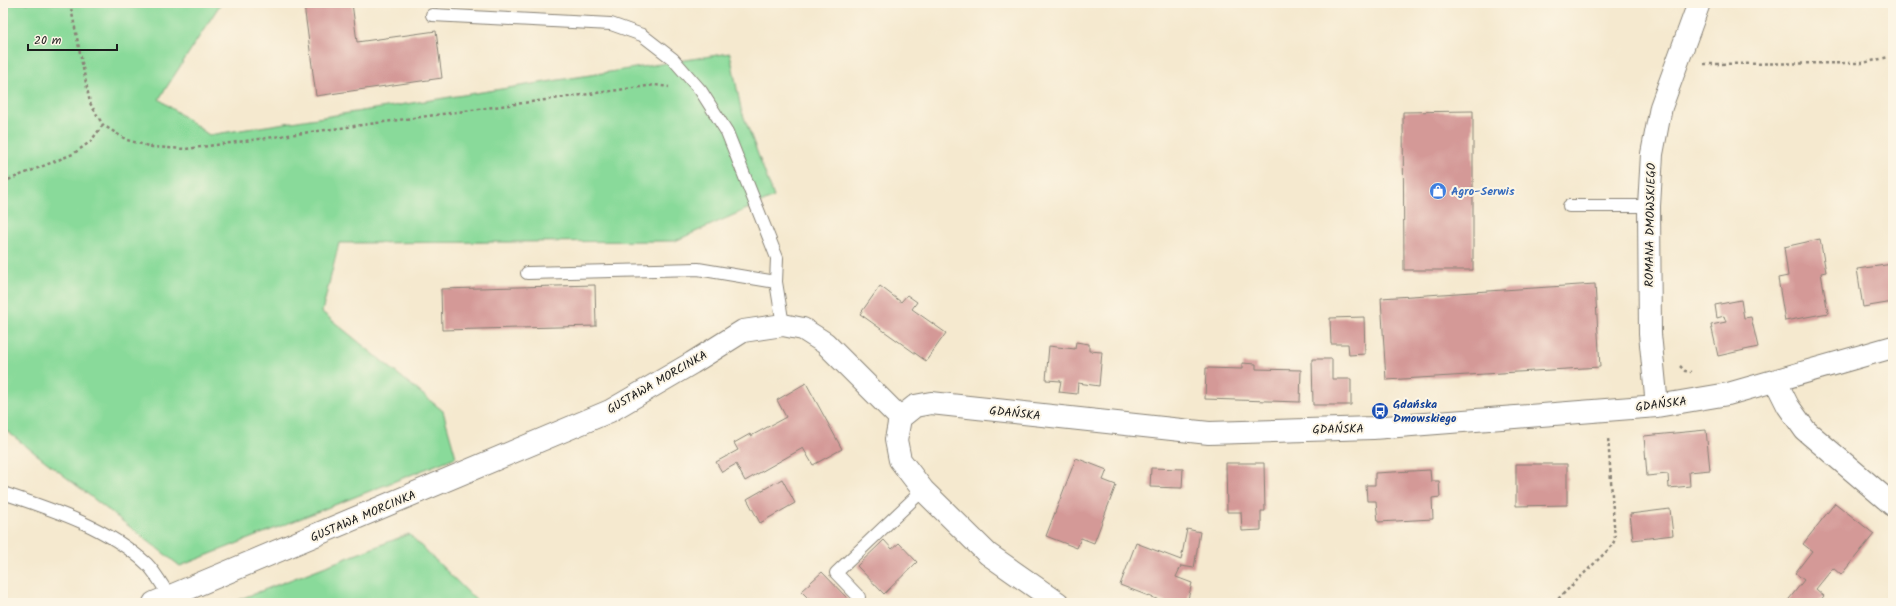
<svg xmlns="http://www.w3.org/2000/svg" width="1896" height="606" font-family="Kalam,sans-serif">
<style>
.green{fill:#89da9a;stroke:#527b5b}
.building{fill:#d49997}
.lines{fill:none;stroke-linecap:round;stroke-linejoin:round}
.service-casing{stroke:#888276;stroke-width:14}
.minor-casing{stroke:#888276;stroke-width:24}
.path{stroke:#888276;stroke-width:2.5;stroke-dasharray:3 3;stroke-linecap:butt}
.service{stroke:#fff;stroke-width:12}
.minor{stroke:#fff;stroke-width:22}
.labels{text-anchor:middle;stroke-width:4;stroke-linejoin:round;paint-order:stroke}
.shop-label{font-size:12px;font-weight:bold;fill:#366cbe;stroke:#fcf5e5;text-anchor:start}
.street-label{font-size:12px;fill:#1c1c1c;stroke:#fcf5e5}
.transit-label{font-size:12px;font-weight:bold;fill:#164399;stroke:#fcf5e5;text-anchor:start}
</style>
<rect width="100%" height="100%" fill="#fcf5e5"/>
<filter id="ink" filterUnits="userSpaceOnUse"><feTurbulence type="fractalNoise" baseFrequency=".025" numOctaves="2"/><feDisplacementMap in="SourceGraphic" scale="8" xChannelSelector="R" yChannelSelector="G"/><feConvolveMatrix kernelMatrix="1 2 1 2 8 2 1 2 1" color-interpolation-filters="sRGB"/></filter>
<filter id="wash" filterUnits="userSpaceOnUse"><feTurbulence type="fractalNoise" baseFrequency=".012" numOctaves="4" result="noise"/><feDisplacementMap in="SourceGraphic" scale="16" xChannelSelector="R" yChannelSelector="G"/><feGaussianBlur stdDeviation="0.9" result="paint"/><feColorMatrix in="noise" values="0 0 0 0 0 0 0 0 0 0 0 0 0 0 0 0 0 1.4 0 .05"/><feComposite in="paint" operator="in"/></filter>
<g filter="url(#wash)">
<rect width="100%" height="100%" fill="#f5e9cf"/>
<path class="green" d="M3,3h218l-62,96 50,36 521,-82 11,56 33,88 -99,44 -336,2 -17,69 121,99 13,46 -276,109 -172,-134h-5z
M409,534l70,69h-249z"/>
<g id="blocks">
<path class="building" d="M315,3h37l5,39 79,-11 6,47 -126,18 -12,-91z
M1473,111v159h-69l-1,-158z
M1820,239l6,33 -5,1 7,40 -43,8 -7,-43 10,-2 -4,-29z
M1893,264v38l-30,5 -6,-38z
M1595,284l5,83 -214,13 -5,-82z
M595,285l1,41 -154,4 -1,-41z
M880,286l21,16 6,-7 10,7 -5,7 34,24 -20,28 -66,-47z
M1741,300l3,18 7,-1 7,30 -40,9 -7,-31 15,-3 -2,-6 -7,2 -2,-13z
M1364,317l1,37 -16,1 -1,-11h-17l-1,-26z
M1076,342l13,2v7l13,1 -3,34 -21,-3 -1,11 -18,-2 2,-11 -15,-1 3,-34 26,3z
M1312,359h20v20h19v26h-38z
M1242,363l14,1v5l45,1 -1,32 -95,-3 1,-31 36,1z
M806,383l36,66 -29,16 -10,-17 -58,33 -9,-17 -14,8 -6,-10 22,-12 -4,-7 16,-9 1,2 35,-19 -9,-17z
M1706,430l4,40 -21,2 1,14 -21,2 -1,-14 -21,2 -3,-40z
M1076,458l31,12 -4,10 13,5 -22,58 -13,-5 -4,10 -31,-12z
M1226,463h38l1,48h-4v19l-19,1 -1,-19h-14z
M1516,464h51v41l-51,1z
M1151,468l32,1 -1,19 -32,-1z
M1430,470l1,11h8l1,16 -8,1 1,21 -55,3 -2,-21h-9l-1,-16h9v-12z
M782,479l13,24 -35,20 -13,-24z
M1835,503l39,31 -33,41 -8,-7 -17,21 8,7 -6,7h-32l18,-23 -9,-7 17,-22 -9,-7z
M1670,509l3,26 -40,5 -3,-26z
M1187,529l13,3 -6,36 -13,-2 -5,11 16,6 -5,20h-20l-47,-18 16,-42 45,17z
M884,540l8,9 7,-6 18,19 -33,32 -27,-28z
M822,572l26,27 -5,4h-30l-12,-12z"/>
</g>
</g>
<g filter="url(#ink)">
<use href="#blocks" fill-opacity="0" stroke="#888276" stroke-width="1"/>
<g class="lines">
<g class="service-casing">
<path id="service" d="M432,15l179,9 31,11 31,24 28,32 26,41 50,126 -1,24 7,43
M1569,206h80
M527,273l171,-4 78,13
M3,493c51,17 104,34 144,71 9,9 16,23 23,33
M859,597l-23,-24 87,-83"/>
</g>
<g class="minor-casing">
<path id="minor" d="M1776,382l12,24 17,24 88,75
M1657,406l-7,-72 -1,-128 3,-52 9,-47 38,-104
M900,418l15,-12 16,-3 278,30 164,-5 284,-22 71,-12 165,-47
M900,418l-4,22 4,20 23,30 65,64 70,49
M154,603l456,-192 82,-48 51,-32 40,-6 20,4 22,14 75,75"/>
</g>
<path class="path" d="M70,3l20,100 13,22 24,15 25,7 34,2 469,-64 14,2
M1704,64l159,-1 30,-7
M3,182l70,-28 17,-12 13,-17
M1680,366l5,5 6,1
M1554,603l58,-57 3,-7 -7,-102"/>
<use href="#service" class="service"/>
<use href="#minor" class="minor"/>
</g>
</g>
<defs>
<g id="shop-disc" transform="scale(0.9)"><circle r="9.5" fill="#3f7fe0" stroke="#fcf5e5"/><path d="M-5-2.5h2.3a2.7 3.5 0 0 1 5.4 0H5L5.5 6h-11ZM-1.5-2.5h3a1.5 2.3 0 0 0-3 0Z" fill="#fff"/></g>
<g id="bus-disc" transform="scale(0.9)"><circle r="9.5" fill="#1a4fb4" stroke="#fcf5e5"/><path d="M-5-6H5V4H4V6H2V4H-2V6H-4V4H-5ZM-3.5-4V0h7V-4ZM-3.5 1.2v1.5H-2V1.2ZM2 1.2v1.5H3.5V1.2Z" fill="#fff"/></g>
</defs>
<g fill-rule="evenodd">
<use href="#shop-disc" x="1438" y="191"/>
<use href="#bus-disc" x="1380" y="411"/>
</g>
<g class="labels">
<g class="shop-label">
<text x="1451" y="195">Agro-Serwis</text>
</g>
<g class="street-label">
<text transform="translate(1650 225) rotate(-89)" y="4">ROMANA DMOWSKIEGO</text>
<text transform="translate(657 382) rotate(-30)" y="4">GUSTAWA MORCINKA</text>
<text transform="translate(1661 404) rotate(-7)" y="4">GDAŃSKA</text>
<text transform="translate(1015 413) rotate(6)" y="4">GDAŃSKA</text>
<text transform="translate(1338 429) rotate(-1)" y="4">GDAŃSKA</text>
<text transform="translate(363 516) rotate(-23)" y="4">GUSTAWA MORCINKA</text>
</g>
<g class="transit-label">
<text x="1393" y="408">Gdańska<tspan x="1393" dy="14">Dmowskiego</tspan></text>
</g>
</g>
<rect width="1896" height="606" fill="none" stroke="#fcf5e5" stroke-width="16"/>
<path d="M28 44v6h89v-6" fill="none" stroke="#1c1c1c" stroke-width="2"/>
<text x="34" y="44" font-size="12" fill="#1c1c1c" stroke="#fcf5e5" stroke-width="3" paint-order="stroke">20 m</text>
</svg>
